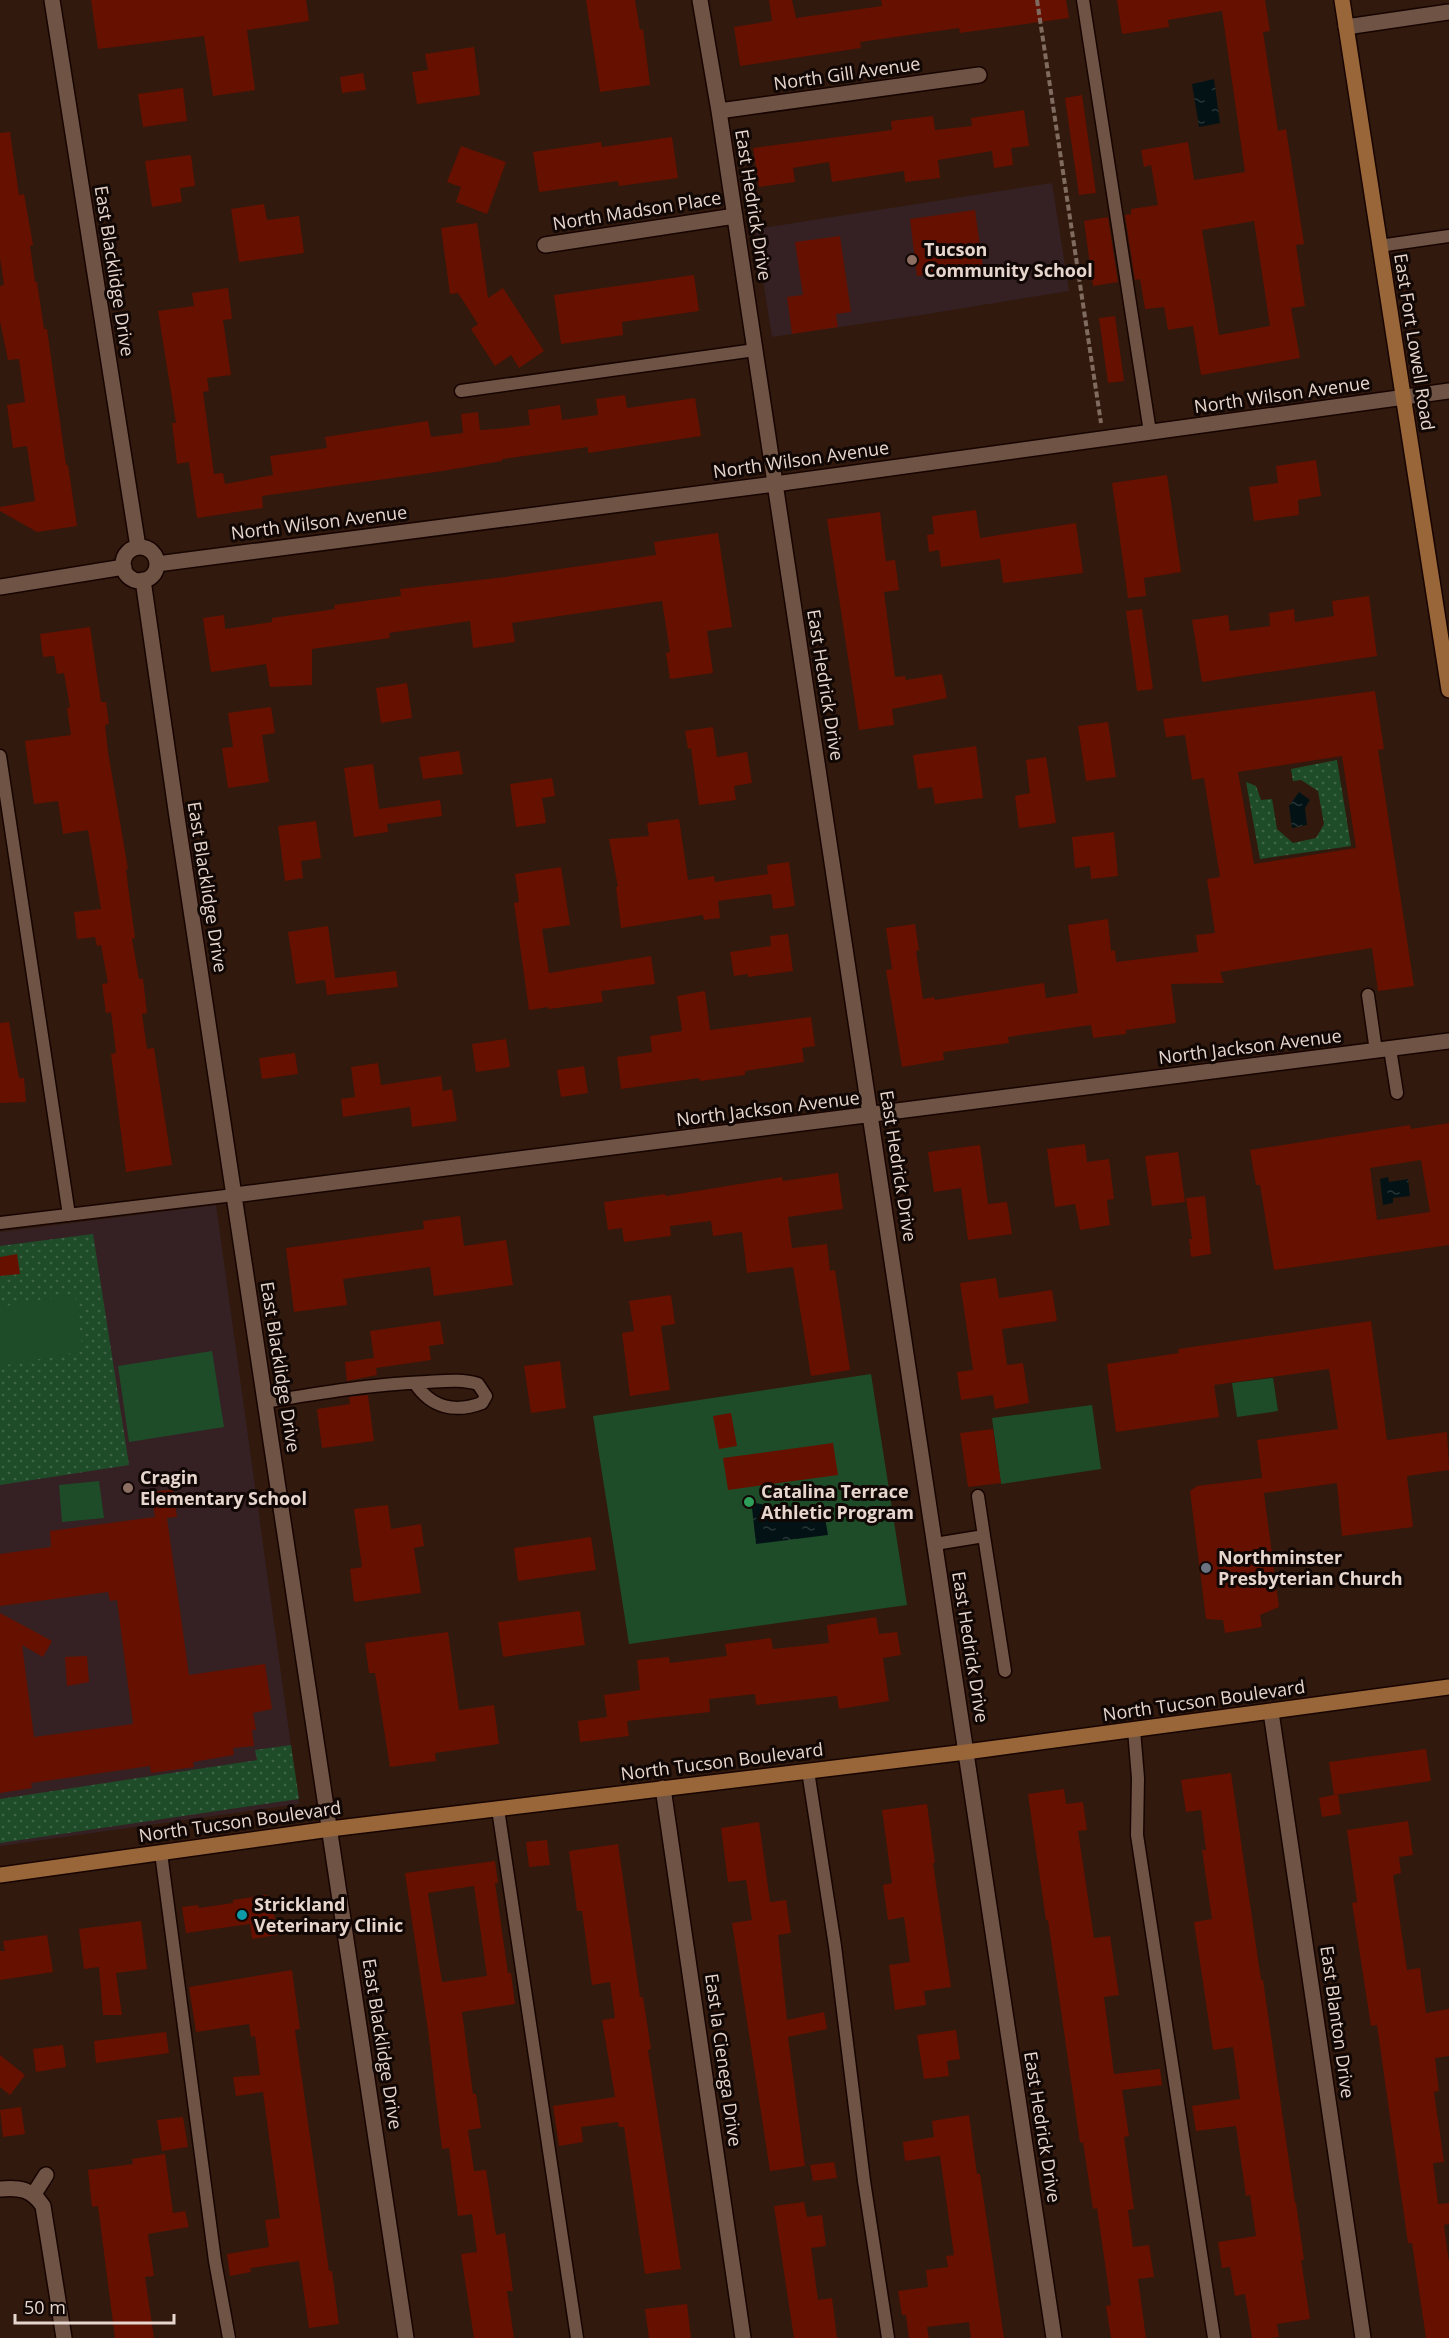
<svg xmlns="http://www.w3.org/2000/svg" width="1449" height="2338" font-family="'Open Sans',sans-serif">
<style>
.education{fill:#352123}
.grass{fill:url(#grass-dots)}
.green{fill:#1e4c29}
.water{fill:url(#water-ripples)}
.building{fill:#610;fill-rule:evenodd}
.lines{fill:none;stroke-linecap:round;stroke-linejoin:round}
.service-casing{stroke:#170400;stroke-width:15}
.minor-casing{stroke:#170400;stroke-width:18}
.secondary-casing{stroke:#170400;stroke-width:18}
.path{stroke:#806b60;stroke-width:4;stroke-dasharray:6 3;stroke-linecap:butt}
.service{stroke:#6f5345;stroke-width:12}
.minor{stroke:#6f5345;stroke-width:15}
.secondary{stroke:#986638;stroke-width:15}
.education-dot{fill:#8d6e63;stroke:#110704;stroke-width:2}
.leisure-dot{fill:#2e9e5b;stroke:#110704;stroke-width:2}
.worship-dot{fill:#6b7280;stroke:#110704;stroke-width:2}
.culture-dot{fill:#0f9aa8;stroke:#110704;stroke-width:2}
.labels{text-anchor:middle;stroke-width:6;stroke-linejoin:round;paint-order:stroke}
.street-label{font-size:18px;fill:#e7d6ce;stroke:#110704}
.poi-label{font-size:18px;font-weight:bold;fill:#e7d6ce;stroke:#110704;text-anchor:start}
</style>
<defs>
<pattern id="grass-dots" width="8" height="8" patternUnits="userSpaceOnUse" patternTransform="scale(1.5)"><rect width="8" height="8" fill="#1e4c29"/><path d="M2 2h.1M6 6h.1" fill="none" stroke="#3f6547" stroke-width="1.8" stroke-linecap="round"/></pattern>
<pattern id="water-ripples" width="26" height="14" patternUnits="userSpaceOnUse" patternTransform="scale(1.5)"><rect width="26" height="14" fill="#031315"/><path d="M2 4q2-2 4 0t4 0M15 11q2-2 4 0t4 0" fill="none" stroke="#283536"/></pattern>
</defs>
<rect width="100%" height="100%" fill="#31190d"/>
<path class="education" d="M1052,183l17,108 -148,24 -149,22 -17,-108z
M216,1205l83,599 -299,42v-614z"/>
<path class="grass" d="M1337,760l14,86 -91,13 -14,-77 10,4 5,14 11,-1 5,30 16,14 23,-5 8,-14 -6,-33 -17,-11 -8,1 -2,-12z
M93,1234l36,231 -129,20v-239z
M291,1745l8,54 -299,44v-44l257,-39 -2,-10z"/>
<path class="green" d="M75,1294l8,57 -83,15v-59z
M212,1351l12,76 -95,15 -11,-76z
M871,1374l36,231 -278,39 -36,-228z
M1273,1378l5,33 -41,6 -5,-34z
M1092,1405l9,64 -100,15 -9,-66z
M99,1481l5,37 -42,4 -3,-37z"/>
<path class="water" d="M1214,79l6,44 -21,4 -7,-43z
M1299,792l11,8 -5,8 2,17 -15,3 -3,-22z
M1388,1177l1,5 19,-3 2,17 -17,2v5l-10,2 -3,-26z
M756,1503l32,7 35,-4 5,29 -72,9 -4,-36z"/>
<path class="building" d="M91,0h215l3,21 -62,9 8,60 -42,6 -9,-60 -106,13z
M586,0h49l5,30 3,-1 7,56 -50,7z
M769,0h23l4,18 86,-12 -1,-6h185l3,18 -109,15 -1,-5 -99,14 1,6 -121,18 -6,-39 38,-6z
M1117,0h148l5,31 -7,1 15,99 8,-2 18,115 -8,1 9,61 -14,2 9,50 -99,17 -8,-49 -25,4 -4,-23 -19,2 -5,-30 -5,1 -10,-65 6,-1v-5l27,-4 -7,-40 -7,2 -3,-17 47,-8 6,38 51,-8 -23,-161 -54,9 1,7 -47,7zM1254,221l16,105 -51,9 -17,-105z
M474,47l6,48 -63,9 -5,-32 16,-2 -3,-16z
M363,73l3,17 -24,3 -2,-16z
M183,88l4,33 -44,6 -5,-33z
M1082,95l14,98 -17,2 -14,-97z
M1024,110l5,36 -18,2 2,17 -19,3 -2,-17 -54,9 2,18 -35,4 -1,-11 -72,11 -3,-20 -36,6 2,14 -36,5 -6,-39 139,-18 -1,-9 42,-5 2,14 37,-4 -1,-8z
M10,132l9,63 5,-1 9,51 -3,1 5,36h2l7,47h3l19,136h2l9,61 -40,6 -37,-21v-4l35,-6 -8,-55 -14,2 -6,-43 18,-3 -6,-43 -11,1 -8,-39v-35l4,-1 -4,-27v-125z
M672,137l6,41 -59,8 -1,-5 -79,11 -6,-40 68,-10 1,5z
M461,146l45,16 -19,52 -31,-12 5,-15 -14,-5z
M191,155l4,31 -15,2 2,14 -30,5 -7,-46z
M264,204l3,16 32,-4 5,37 -65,9 -8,-53z
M975,210l8,57 -66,9 -7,-57z
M1108,217l10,65 -25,4 -9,-65z
M477,223l11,75 15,-10 41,63 -25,17 -8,-13 -16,11 -24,-37 7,-5 -20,-31 -8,1 -9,-66z
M840,236l11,76 -15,2 2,13 -46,7 -5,-37 16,-2 -8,-53z
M694,275l5,36 -77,11 1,13 -62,9 -7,-49z
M228,288l4,31 -9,1 8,55 -24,3 2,13 -6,1 11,82 9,-1 2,11 48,-9 -3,-19 57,-8 -2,-11 103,-16 3,16 32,-4 -2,-19 17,-2 2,18 17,-1 33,-4 -2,-15 32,-5 2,15 36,-5 -2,-16 29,-4 2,13 68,-10 6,38 -113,17v-6l-86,12v2l-66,11 -174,24 1,12 -66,10 -8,-56 -12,2 -5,-41h4l-18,-112 36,-5 -2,-13z
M1115,316l9,65 -16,2 -9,-65z
M1316,460l5,36 -23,4 1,15 -45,6 -5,-34 29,-4 -2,-17z
M1167,475l14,97 -37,6 2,18 -18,2 -16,-115z
M976,510l4,28 96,-15 7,50 -80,10 -3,-24 -59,8 -2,-17 -10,2 -2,-17 7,-1 -2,-18z
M880,512l6,49 9,-1 4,30 -15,2 11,85 10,-1 1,4 36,-6 5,24 -55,11 2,16 -35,5 -32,-211z
M718,533l14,94 -25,4 6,42 -43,6 -4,-26 4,-1 -8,-51 -150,22 3,19 -42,6 -3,-27 -81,12 1,5 -78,11v36l-42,2 -4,-23 -55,8 -8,-54 21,-3 1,14 47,-7v-4l63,-9 -1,-4 67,-9 -1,-7 105,-12 151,-22 -2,-13z
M1369,596l8,60 -175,26 -10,-62 36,-5 2,16 40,-5 -1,-13 25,-4 1,13 39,-6 -2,-15z
M1142,609l11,80 -16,2 -11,-80z
M90,627l11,75h5l3,22 -4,1 3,27 20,117h-2l3,25 6,44 -3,1 7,40h4l4,34 -5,1 5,35 7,-1 18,117 -46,7 -15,-118 5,-1 -5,-41 -5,1 -4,-29 6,-1 -7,-38 -4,1 -2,-9 -18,2 -3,-27 27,-3 -13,-79 -25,4 -5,-33 -24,3 -9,-63 46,-6 -4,-27 3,-1 -6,-34 -7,1 -3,-18 -11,1 -3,-23z
M407,683l5,35 -31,5 -5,-35z
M1375,691l9,58 -6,1 36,236 -36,5 -6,-43 -152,24 4,11 -53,1 5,39 -50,7v4l-33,4 -2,-13 -83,12 1,6 -66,9 1,8 -42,7 -16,-97 6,-1 -6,-41 29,-4 4,26 -3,1 7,48 11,-2 1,3 109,-17 2,15 32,-5 -10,-68 40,-6 3,32 4,-1 1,12 82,-10 -2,-17 19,-2 -8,-54 13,-2 -16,-99 -12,2 -7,-45 -19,2 -3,-18zM1342,756l14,92 -102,16 -16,-92z
M271,707l4,26 -13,2 7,47 -41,6 -6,-40 11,-1 -5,-34z
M1108,722l8,55 -30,4 -8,-55z
M713,727l4,30 30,-5 5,31 -18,3 2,14 -37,5 -8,-57 -3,1 -3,-18z
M976,746l7,52 -48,6 -3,-17 -14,2 -5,-34z
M459,751l4,23 -40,5 -4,-22z
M1046,757l10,66 -37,5 -4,-32 15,-3 -4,-33z
M373,764l6,45 61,-9 2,16 -55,8 1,8 -34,5 -10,-69z
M552,778l3,18 -13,2 4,25 -30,4 -6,-43z
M679,819l9,61 26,-4 1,6 53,-8 -1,-9 22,-3 6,44 -22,3 -2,-15 -53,7 2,17 -16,2 -1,-5 -82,13 -5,-41h2l-9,-48 40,-3 -2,-13z
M316,821l5,37 -20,3 2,17 -18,3 -7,-55z
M1114,832l4,44 -27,3 -1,-13 -15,2 -3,-31z
M561,867l9,58 -28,4 7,44 102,-17 4,28 -54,7 2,11 -54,7 -1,-2 -19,3 -15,-107 5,-1 -4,-28z
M328,926l7,52 61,-7 2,16 -71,8 -2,-15 -29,4 -8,-52z
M788,934l5,37 -45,6v-3l-14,2 -4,-24 41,-6 -1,-10z
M705,991l5,39 101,-13 4,29 -13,2 2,14 -59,9v4l-45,6 -1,-3 -78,11 -4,-32 35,-5 -2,-16 32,-5 -5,-35z
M9,1022l10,56h5l2,24 -26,1v-80z
M506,1039l4,28 -34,5 -4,-28z
M295,1053l3,21 -36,5 -3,-21z
M378,1063l3,22 60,-9 2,15 9,-2 5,32 -45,6 -2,-20 -67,10 -2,-18 14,-2 -4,-30z
M584,1066l4,27 -27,4 -4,-27z
M1449,1123v122l-175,25 -14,-85h-4l-6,-35 160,-25 1,4zM1421,1160l9,52 -53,8 -7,-52z
M1085,1144l2,18 22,-3 5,40 -7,1 3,25 -30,5 -5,-26 -20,3 -8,-58z
M980,1145l8,59 19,-2 5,32 -44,6 -7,-52 -27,4 -6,-40z
M1178,1152l7,50 -33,4 -7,-50z
M838,1173l5,36 -55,8 4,31 35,-4 3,27 5,-1 15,100 -39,6 -18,-109 -46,6 -5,-41 -29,4 -2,-15 -41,5 1,10 -47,6 -2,-14 -14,2 -4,-28 61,-8 1,2 116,-19 1,4z
M1205,1196l6,58 -20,3 -2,-18h3l-6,-41z
M460,1216l4,30 42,-6 7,45 -79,11 -4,-29 -87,12 4,26 -53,7 -8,-64 138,-19 -1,-8z
M17,1254l3,20 -20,2v-19z
M996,1278l3,20 53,-8 5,31 -55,8 5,36 16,-2 6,40 -34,6 -2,-14 -32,5 -4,-28 16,-2 -13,-87z
M671,1295l4,29 -14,2 9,64 -40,6 -8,-63 12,-2 -5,-30z
M440,1321l4,23 -15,2 2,14 -55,8 1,7 -30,6 -2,-19 29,-4 -4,-27z
M1371,1321l16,119 60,-8 2,38 -42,6 6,51 -71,9 -5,-53 -73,10 15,114 -19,8 2,12 -37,6 -2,-13 -17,-1 -16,-128 7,-5 65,-8 -5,-38 81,-11 -9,-60 -115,16 5,32 -103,15 -9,-68 72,-11 -1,-4z
M560,1361l6,47 -35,5 -7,-47z
M368,1395l6,46 -52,7 -5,-39 33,-5 -1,-7z
M731,1413l6,33 -18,3 -6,-33z
M993,1429l8,54 -33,4 -8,-54z
M833,1443l5,32 -110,15 -5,-32z
M173,1489l4,28 -10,1 22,157 76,-11 7,45 -19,4 3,17h-4l2,16 -21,2 1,7 -41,7 1,5 -43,6 -1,-7 -119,17 1,5 -32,5v-180l52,28 -9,16 -21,-12 12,92 99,-13 -16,-124 -7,1 -2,-9 -108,14v-52l51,-7 -1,-16 105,-14 -4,-25z
M388,1505l3,24 30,-5 3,22 -10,2 7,45 -67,9 -4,-33 12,-2 -8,-58z
M591,1537l5,33 -78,11 -4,-33z
M580,1611l5,34 -82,12 -5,-35z
M876,1617l3,17 18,-2 4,23 -18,3 6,43 -50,8 -2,-13 -81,9 -1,-11 -46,5 1,13 -83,9 2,15 -49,6 -2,-21 29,-4 -3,-22 36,-5 -3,-30 32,-3 1,6 57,-7 -2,-12 46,-6 2,11 56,-6 -2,-18z
M448,1632l11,78 35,-5 5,39 -64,9 1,8 -46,6 -15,-94h-6l-4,-30z
M87,1656l2,26 -22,4 -2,-29z
M1426,1749l5,32 -97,14 -5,-33z
M1231,1773l30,207h2l32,223h1l8,57h-3l9,59 -33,5 2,13 -9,1h-18l-7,-44 -10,2 -5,-29 -8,1 -4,-26 38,-6 -6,-41 -4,1 -10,-70 -40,5 -4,-25 48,-7 -7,-52 -20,3 -19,-128 18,-3 -10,-69h4l-5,-40 -15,2 -5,-32z
M1064,1789l2,15 17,-2 4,28 -9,1 16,107 16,-2 9,59 -15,2 10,77 46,-5 2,16 -40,5 7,46 -5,1 10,72 -6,1 5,37 16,-2 5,32 -16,2 8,59h-35l-5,-32 5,-1 -14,-97 -4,1 -10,-67 -3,1 -32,-223h-2l-18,-126z
M1338,1794l3,20 -19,3 -3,-19z
M927,1804l8,59h-2l18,124 -27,4 2,14 -31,5 -6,-45 21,-3 -6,-45 -16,3 -5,-35 9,-2 -10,-73z
M1408,1821l5,34 -14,2 2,16 -8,2 14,95 13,-2 6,45 23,-4v47l-14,2 4,33 -5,1 10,70 -11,1 5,41 11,-1v21l-5,1 5,38v75h-23l-14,-95h-4l-31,-218 -6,1 -19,-123 5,-1 -10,-72z
M759,1822l11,80 16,-2 5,33 -13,2 9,85 37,-8 3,17 -39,8 17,129 -35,5 -38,-248 20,-3 -6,-40 -18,2 -7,-54z
M547,1840l3,25 -21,2 -3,-25z
M618,1844l22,153h3l8,52 -3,1 33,219 -36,5 -21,-147h-5l-1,-5 -37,5 2,15 -24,4 -6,-40 62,-9 -13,-77 13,-2 -5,-36 -18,3 -10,-74h-5l-8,-60z
M495,1861l3,22h-3l13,90h3l4,31 -53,8 11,82h3l5,34 -13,2 6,41 12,-1 10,65 9,-2 8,58h-6l7,47h-40l-13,-84 16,-2 -5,-38 -14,2 -9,-68 -7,1 -14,-119 -23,-157zM474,1886l13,90 -45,6 -14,-89z
M266,1895l6,4 5,36 -25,4 -2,-15 -64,9 -4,-26 16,-2 1,3 34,-5v-3z
M141,1921l6,48 -31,4 6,42h-19l-4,-48 -15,2 -5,-40z
M47,1935l6,37 -53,8v-29h5l-2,-10z
M292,1970l8,59 -5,1 34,241h3l7,53 -30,4 -10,-67 -49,7 1,4 -21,4 -3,-22 42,-7 -4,-27 15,-2 -17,-126 -27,4 -3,-19 27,-2 -5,-39 -4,1 -2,-13 -53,8 -7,-45z
M956,2030l4,29 -13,2 2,15 -25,3 -7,-44z
M166,2032l3,21 -73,10 -2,-22z
M63,2045l3,22 -30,5 -3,-23z
M0,2055l25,20 -15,20 -10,-8z
M21,2107l4,27 -22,3 -3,-27z
M969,2115l8,59h3l24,164h-33l-2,-16 -42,5 2,11h-20l-3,-23h-4l-4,-24 30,-4 -2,-17 22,-3 -2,-11 8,-1 -14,-99 -35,5 -2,-19 31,-5 -2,-16z
M183,2117l5,30 -26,4 -5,-31z
M165,2154l8,59 12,-2 4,16 -41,7 6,42 -9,1 9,61h-39l-17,-132 -6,1 -4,-37 45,-6 -1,-5z
M834,2162l3,16 -24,3 -3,-16z
M804,2202l3,15 15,-2 4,31 -15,2 7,52 14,-2 5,40h-43l-20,-132z
M687,2304l4,34h-42l-4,-29z"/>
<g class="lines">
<g class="service-casing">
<path id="service" d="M1083,0l67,432
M1379,246l70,-10
M461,391l294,-41
M0,756l69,459
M1368,995l8,56
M1390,1049l7,44
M0,1223l234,-28
M265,1402c54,-9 108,-18 162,-20 18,-1 35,-3 51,2l8,12 -4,7c-27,10 -51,5 -67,-20
M978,1496l6,40
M935,1544l49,-8 21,135
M1134,1730l4,48 -1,57 77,503
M808,1771l27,175 29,235 24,157
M498,1809l79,529
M161,1853l54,408 14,77"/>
</g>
<g class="minor-casing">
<path id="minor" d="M52,0l86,547
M700,0l19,111 335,2227
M1346,27l103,-15
M719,111l260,-36
M545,245l190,-29
M123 564a17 17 0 1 1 34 0a17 17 0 1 1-34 0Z
M157,564l618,-80 674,-93
M143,580l34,237 229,1521
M0,587l124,-20
M234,1195l1215,-154
M1271,1712l92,626
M663,1788l80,550
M0,2189c19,-2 32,0 43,17l21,132
M34,2194l12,-19"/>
</g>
<g class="secondary-casing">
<path id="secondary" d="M1342,0c34,230 72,460 107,690
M0,1875l330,-46 636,-77 483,-65"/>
</g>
<path class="path" d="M1037,0l64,423"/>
<use href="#service" class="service"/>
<use href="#minor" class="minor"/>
<use href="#secondary" class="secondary"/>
</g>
<g class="education-dot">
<circle cx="912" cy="260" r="6"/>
<circle cx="128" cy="1488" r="6"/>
</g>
<circle class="leisure-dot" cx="749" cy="1502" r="6"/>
<circle class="worship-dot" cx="1206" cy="1568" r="6"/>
<circle class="culture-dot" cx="242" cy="1915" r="6"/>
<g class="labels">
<g class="street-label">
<text transform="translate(847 74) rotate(-8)" y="6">North Gill Avenue</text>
<text transform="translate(753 205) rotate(81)" y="6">East Hedrick Drive</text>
<text transform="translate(637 211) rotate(-9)" y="6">North Madson Place</text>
<text transform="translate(114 271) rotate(81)" y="6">East Blacklidge Drive</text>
<text transform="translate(1414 342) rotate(81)" y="6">East Fort Lowell Road</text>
<text transform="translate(1282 395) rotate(-8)" y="6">North Wilson Avenue</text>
<text transform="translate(801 460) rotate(-8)" y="6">North Wilson Avenue</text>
<text transform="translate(319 523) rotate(-7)" y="6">North Wilson Avenue</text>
<text transform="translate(825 685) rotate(81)" y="6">East Hedrick Drive</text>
<text transform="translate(207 887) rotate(81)" y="6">East Blacklidge Drive</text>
<text transform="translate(1250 1047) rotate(-7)" y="6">North Jackson Avenue</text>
<text transform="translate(768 1109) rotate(-7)" y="6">North Jackson Avenue</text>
<text transform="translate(898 1166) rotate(81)" y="6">East Hedrick Drive</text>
<text transform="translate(280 1367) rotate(81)" y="6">East Blacklidge Drive</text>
<text transform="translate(970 1647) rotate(81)" y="6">East Hedrick Drive</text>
<text transform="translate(1204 1701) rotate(-8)" y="6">North Tucson Boulevard</text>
<text transform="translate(722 1762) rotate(-7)" y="6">North Tucson Boulevard</text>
<text transform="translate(240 1822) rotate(-8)" y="6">North Tucson Boulevard</text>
<text transform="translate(1337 2022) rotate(82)" y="6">East Blanton Drive</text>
<text transform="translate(382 2044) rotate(81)" y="6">East Blacklidge Drive</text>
<text transform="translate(723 2060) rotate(82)" y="6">East la Cienega Drive</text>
<text transform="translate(1042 2127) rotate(81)" y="6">East Hedrick Drive</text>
</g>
<g class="poi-label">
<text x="924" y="256">Tucson<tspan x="924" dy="21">Community School</tspan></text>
<text x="140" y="1484">Cragin<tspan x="140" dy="21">Elementary School</tspan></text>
<text x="761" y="1498">Catalina Terrace<tspan x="761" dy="21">Athletic Program</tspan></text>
<text x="1218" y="1564">Northminster<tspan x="1218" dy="21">Presbyterian Church</tspan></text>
<text x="254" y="1911">Strickland<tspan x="254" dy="21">Veterinary Clinic</tspan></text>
</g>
</g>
<path d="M15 2314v9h159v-9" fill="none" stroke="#e7d6ce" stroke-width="3"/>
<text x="24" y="2314" font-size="18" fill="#e7d6ce" stroke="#110704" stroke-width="4.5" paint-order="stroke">50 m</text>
</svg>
